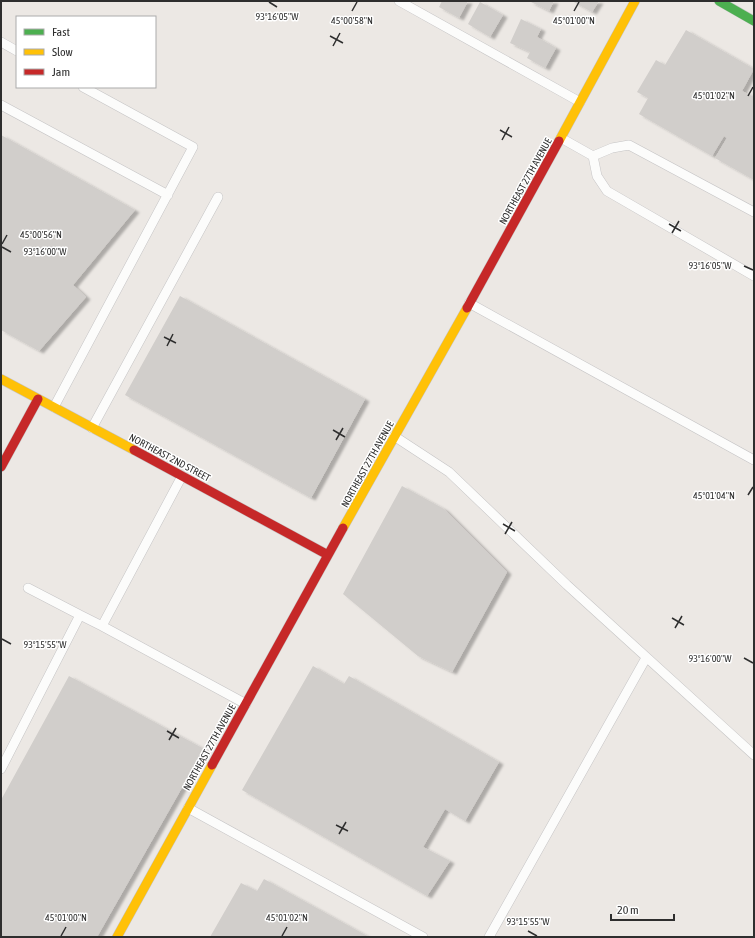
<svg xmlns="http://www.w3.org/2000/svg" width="755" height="938" font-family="'Asap Condensed',sans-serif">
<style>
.building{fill:#d1cecb;filter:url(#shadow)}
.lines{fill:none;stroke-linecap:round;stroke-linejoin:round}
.lane-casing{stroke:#c5c4c5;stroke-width:10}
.fast-casing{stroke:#c5c4c5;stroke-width:10}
.slow-casing{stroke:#c5c4c5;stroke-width:10}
.jam-casing{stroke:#c5c4c5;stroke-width:10}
.lane{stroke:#fcfcfb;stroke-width:9}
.fast{stroke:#4caf50;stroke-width:9}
.slow{stroke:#ffc107;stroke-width:9}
.jam{stroke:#c62828;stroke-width:9}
.ticks{fill:none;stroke:#2e2e2e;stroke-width:1.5}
.labels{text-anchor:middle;stroke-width:3;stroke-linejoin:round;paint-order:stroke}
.street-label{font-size:10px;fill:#2e2e2e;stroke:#fff}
.ticks-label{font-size:10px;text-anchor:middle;fill:#2e2e2e;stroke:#fff;stroke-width:3;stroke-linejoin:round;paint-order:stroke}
</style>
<defs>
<filter id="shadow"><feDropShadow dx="4.5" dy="2.5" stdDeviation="1" flood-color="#0004"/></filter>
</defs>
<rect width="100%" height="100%" fill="#ece8e4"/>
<path class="building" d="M442,1h26l-9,17 -20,-11z
M529,1h25l-5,10z
M572,1h27l-7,11z
M480,2l23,13 -13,22 -22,-13z
M521,19l20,10 -4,8 19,11 -11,20 -18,-10 3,-6 -20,-9z
M686,30l68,39 -12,22 12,6v83l-39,-22 12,-20 -3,-2 -12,20 -73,-42 9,-16 -11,-6 19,-32 9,5z
M1,135l134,75 -62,75 13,12 -47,54 -38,-21z
M180,296l185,103 -54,99 -186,-103z
M402,486l42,23 63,63 -55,100 -34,-16 -75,-62z
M313,666l31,18 5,-8 150,86 -34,59 -20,-12 -22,38 27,14 -23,35 -185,-106z
M69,676l135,73 -107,188h-96v-137z
M264,879l105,58h-159l31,-54 16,8z"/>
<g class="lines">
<g class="lane-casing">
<path id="lane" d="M399,1l181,101
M1,42l16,9
M1,105l167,90
M561,138l32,18
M593,156l4,20 10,15 147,85
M593,156l19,-8 17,-3 125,67
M469,303l285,157
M54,407l139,-260 -110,-60
M92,428l126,-231
M394,436l55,36 118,113 187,170
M182,476l-80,150 144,78
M28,588l52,27
M1,769l79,-154 22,11
M188,808l235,129
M489,937l157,-279"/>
</g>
<g class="fast-casing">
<path id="fast" d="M719,1l35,20"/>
</g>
<g class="slow-casing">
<path id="slow" d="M559,141l76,-140
M1,379l133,71
M343,528l124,-220
M117,937l95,-172"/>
</g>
<g class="jam-casing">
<path id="jam" d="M467,308l92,-167
M134,450l194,105
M1,467l37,-68
M212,765l131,-237"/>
</g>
<use href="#lane" class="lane"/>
<use href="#fast" class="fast"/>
<use href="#slow" class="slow"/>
<use href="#jam" class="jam"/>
</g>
<path class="ticks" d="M269,2l8,5M352,11l5,-9M574,11l5,-9M330,36l13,7M333,46l7,-13M748,96l5,-9M500,130l12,7M502,140l7,-13M669,224l12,7M672,233l7,-12M2,244l5,-9M2,247l9,5M744,266l9,4M164,337l12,6M167,346l6,-12M333,430l12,7M336,440l7,-12M748,495l5,-8M503,524l12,7M505,534l7,-12M672,618l12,7M675,628l7,-12M2,639l9,5M744,658l9,5M167,731l12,7M169,740l7,-12M336,825l12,6M339,834l7,-12M528,931l9,5M61,936l5,-9M282,936l5,-9"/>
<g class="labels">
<g class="street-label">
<text transform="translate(525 181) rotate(-61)" y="4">NORTHEAST 27TH AVENUE</text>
<text transform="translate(170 457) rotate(28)" y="4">NORTHEAST 2ND STREET</text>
<text transform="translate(367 464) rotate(-61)" y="4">NORTHEAST 27TH AVENUE</text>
<text transform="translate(209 747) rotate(-61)" y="4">NORTHEAST 27TH AVENUE</text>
</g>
</g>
<g class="ticks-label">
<text x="277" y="20">93°16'05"W</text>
<text x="352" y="24">45°00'58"N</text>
<text x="574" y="24">45°01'00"N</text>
<text x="714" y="99">45°01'02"N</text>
<text x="41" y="238">45°00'56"N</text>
<text x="45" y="255">93°16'00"W</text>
<text x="710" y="269">93°16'05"W</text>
<text x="714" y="499">45°01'04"N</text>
<text x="45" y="648">93°15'55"W</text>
<text x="710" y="662">93°16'00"W</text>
<text x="66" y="921">45°01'00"N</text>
<text x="287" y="921">45°01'02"N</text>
<text x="528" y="925">93°15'55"W</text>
</g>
<rect width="755" height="938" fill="none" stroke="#2e2e2e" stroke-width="4"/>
<rect x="16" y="16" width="140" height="72" fill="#ffffff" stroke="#ababab"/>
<rect x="24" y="29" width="20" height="6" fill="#4caf50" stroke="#ababab"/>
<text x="52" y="36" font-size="12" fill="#2e2e2e">Fast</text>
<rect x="24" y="49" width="20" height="6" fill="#ffc107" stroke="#ababab"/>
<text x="52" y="56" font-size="12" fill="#2e2e2e">Slow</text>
<rect x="24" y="69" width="20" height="6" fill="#c62828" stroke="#ababab"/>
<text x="52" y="76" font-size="12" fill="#2e2e2e">Jam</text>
<path d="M611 914v6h63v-6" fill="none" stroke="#2e2e2e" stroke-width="2"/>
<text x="617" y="914" font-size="12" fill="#2e2e2e" stroke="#ffffff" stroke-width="3" paint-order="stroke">20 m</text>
</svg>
